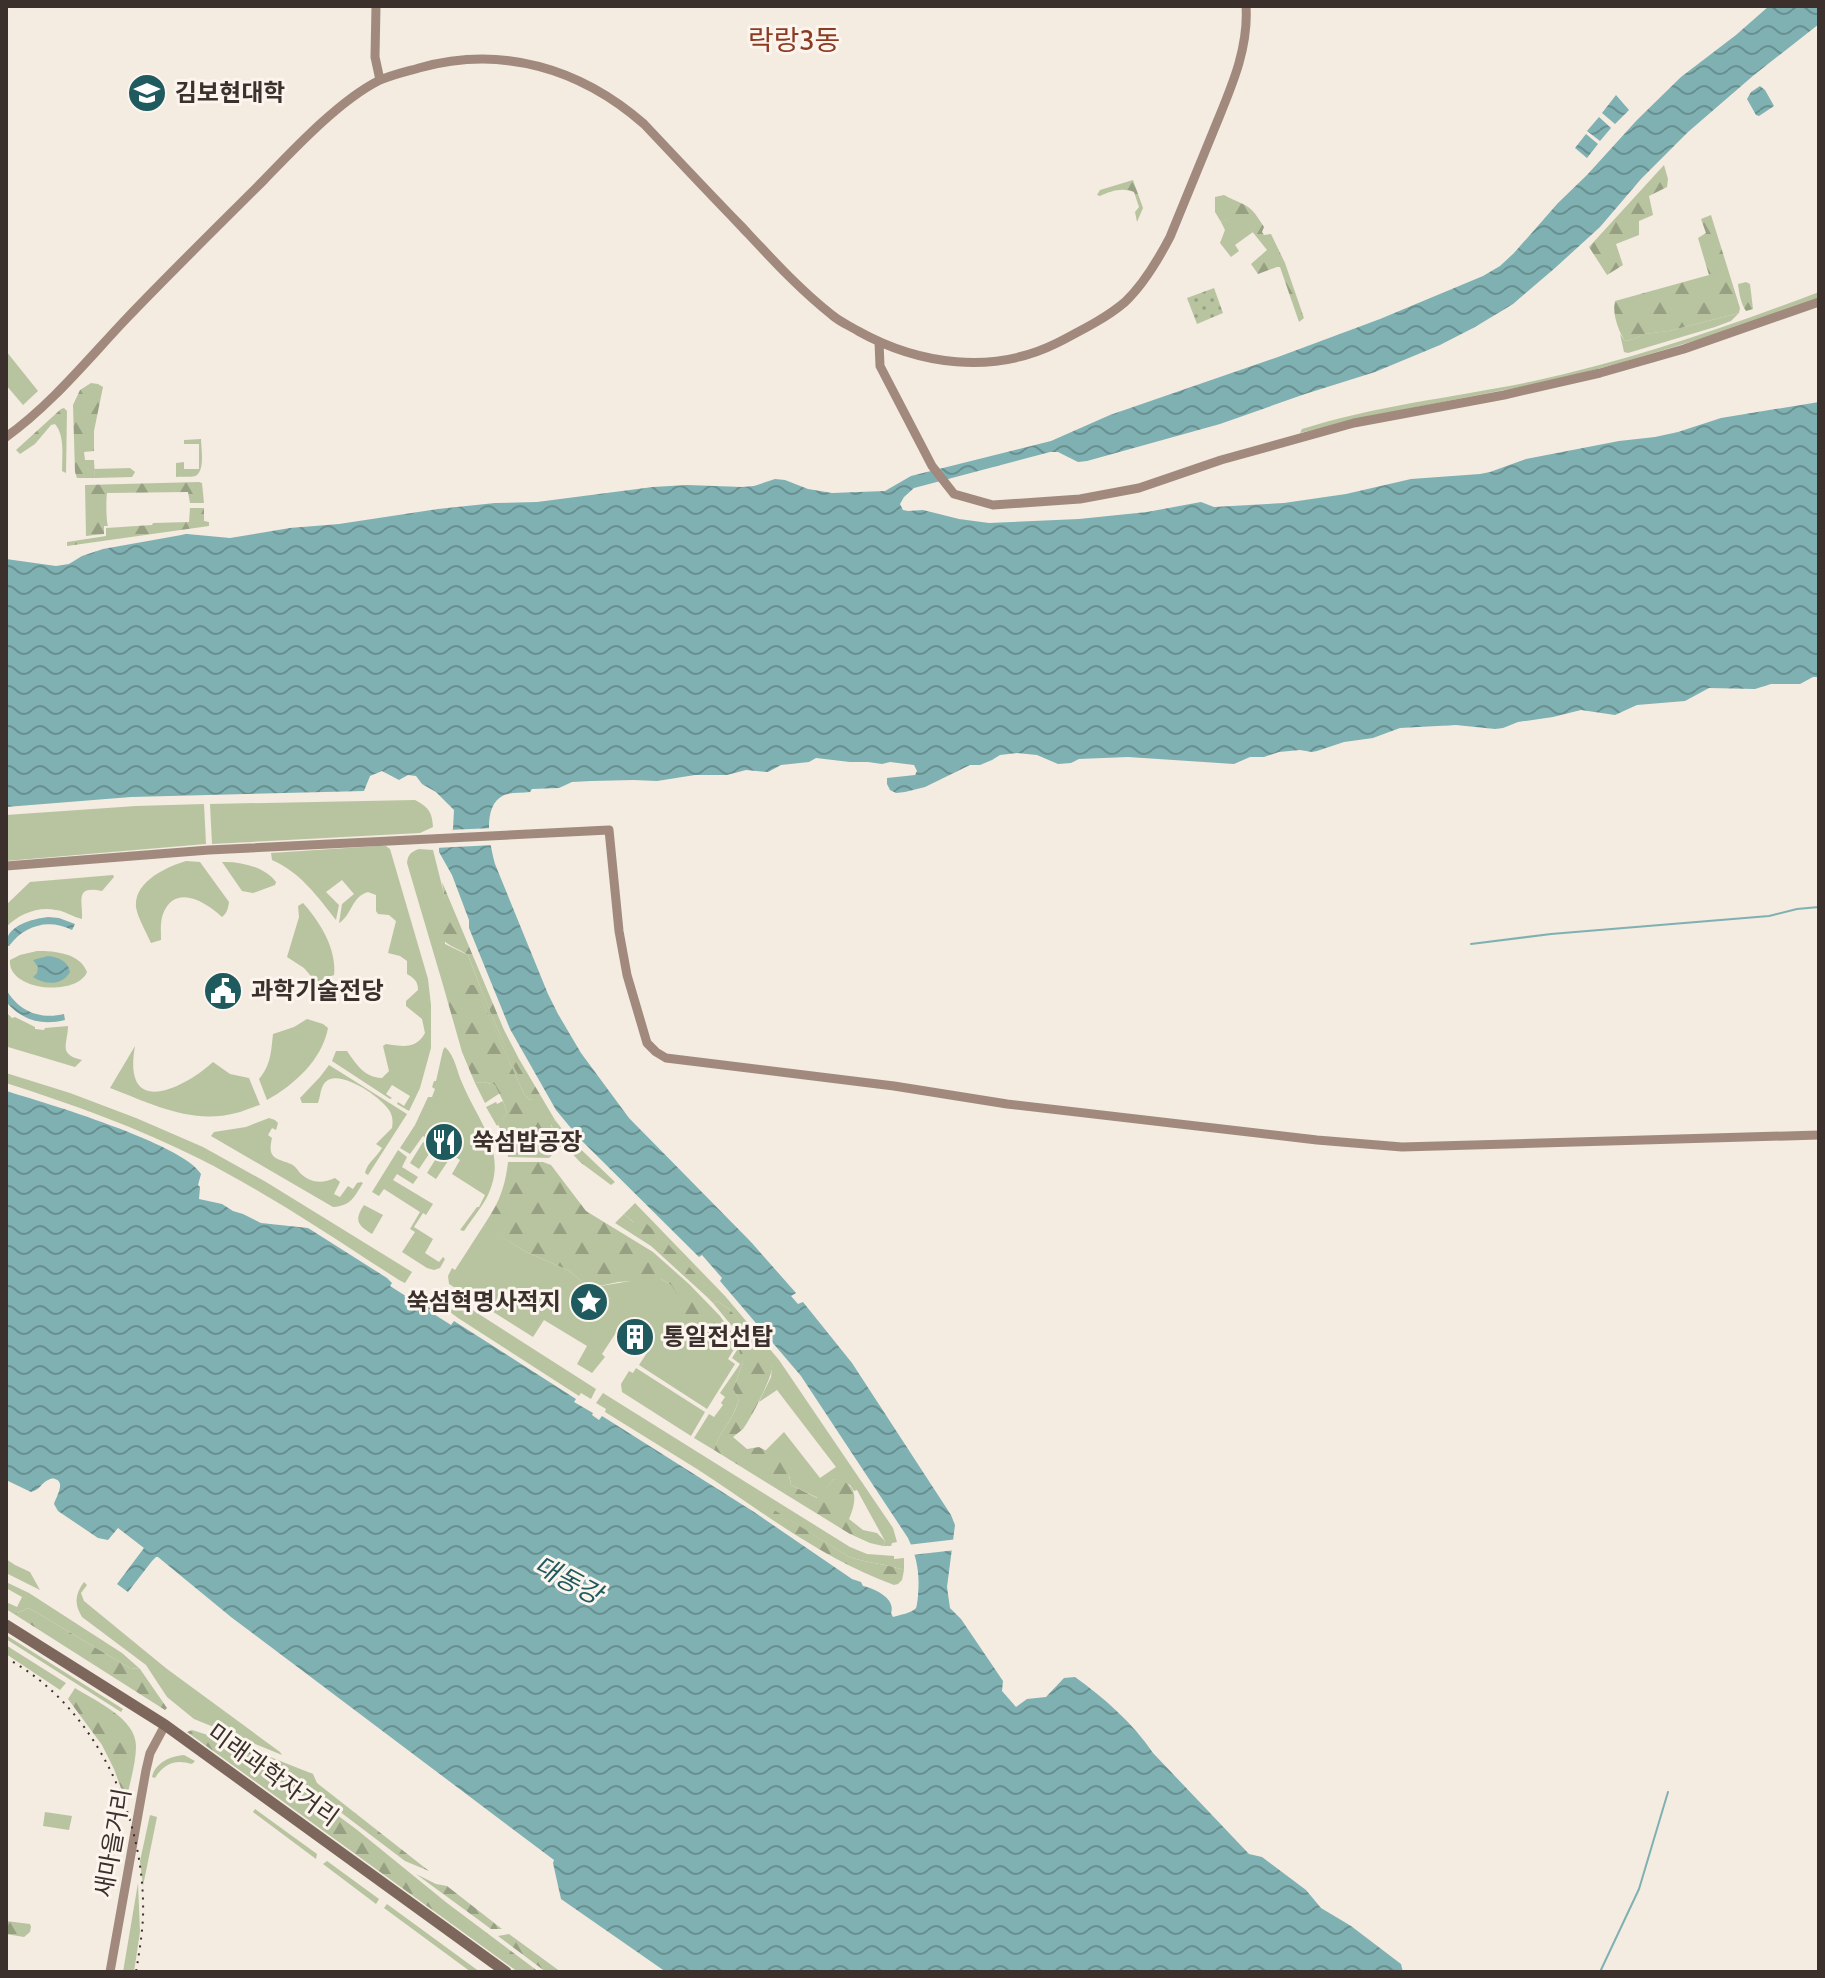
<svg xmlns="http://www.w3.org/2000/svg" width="1825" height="1978" font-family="Cabin,'Noto Sans KR',sans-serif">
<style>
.grass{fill:#b8c4a0}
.forest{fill:url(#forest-firs)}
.park{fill:url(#park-dots)}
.water{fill:url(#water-waves)}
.pier{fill:#f4ebe1}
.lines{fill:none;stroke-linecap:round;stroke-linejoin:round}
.stream{stroke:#7fb0b2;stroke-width:2}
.secondary{stroke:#a18a7d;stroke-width:9}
.primary{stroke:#7d675c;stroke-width:11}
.rail{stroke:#3b302b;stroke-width:2;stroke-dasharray:2 6;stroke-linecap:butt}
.labels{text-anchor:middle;stroke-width:6;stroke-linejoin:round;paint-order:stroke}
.poi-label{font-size:24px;font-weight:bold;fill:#3b302b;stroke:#fbf5ee;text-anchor:start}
.street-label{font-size:24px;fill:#3b302b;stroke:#fbf5ee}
.water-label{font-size:26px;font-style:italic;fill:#1f5a5e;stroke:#fbf5ee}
.quarter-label{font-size:28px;fill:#8c3b22;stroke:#fbf5ee}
</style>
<defs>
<pattern id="forest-firs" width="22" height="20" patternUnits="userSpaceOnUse" patternTransform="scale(2)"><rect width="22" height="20" fill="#b8c4a0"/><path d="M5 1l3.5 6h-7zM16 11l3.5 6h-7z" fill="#97a083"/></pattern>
<pattern id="park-dots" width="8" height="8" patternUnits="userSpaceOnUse" patternTransform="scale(2)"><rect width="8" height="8" fill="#b8c4a0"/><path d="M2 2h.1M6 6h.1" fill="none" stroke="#97a083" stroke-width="1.8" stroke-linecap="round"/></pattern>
<pattern id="water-waves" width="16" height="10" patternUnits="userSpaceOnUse" patternTransform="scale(2)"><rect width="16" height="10" fill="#7fb0b2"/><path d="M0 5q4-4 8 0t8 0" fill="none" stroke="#699091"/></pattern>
</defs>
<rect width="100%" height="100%" fill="#f4ebe1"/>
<path class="grass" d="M1239,214l14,18 -18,13 4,6 -8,6 -11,-14 5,-13 -4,-8z
M1819,292v7l-92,32 -107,32 -65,17 -185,36 -70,17 2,-4c75,-24 155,-32 232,-48 98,-21 192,-54 285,-89z
M1739,313l-8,8 -16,6 -87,26 -4,-1 -4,-18 5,7 9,-2 10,-5 25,-3z
M6,351l32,40 -15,14 -17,-20z
M201,439c0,9 4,29 -4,36 -4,3 -15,1 -21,2v-14l8,-1v7h15v-25h-15v-4z
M130,468l5,4 -3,5 -37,1 -1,-9z
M415,800c13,7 17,11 18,27l-13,6 -208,11 -2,-40z
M204,804l2,40 -200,17v-46l130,-9z
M377,846h9l4,3 38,130 3,26v43l-11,40 -11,23 -12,-7 1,-2 6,4 6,-10 -18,-11 -6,9 6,4 -2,1 -58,-38 4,-10h11c9,13 18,27 35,27l7,-7 -6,-25 3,-2c16,2 30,6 39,-11l-3,-14 -16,-13v-5l12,-11c0,-9 -4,-12 -11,-16v-13l-7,-5 -12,-3 8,-32 -7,-6 -11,-1 -2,-3v-16l-8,-3c-17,5 -16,23 -29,31l3,-19 12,-10 -12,-14 -16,12 13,13 -3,15c-19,-24 -35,-47 -64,-60l-1,-7z
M419,849l14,1 13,52 -2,11 1,31 23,11c19,50 38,99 66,144l-4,1 -6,-6 -49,-108 -32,-1 -36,-122c1,-9 4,-11 12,-14z
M186,861l14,1 29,40c-1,7 -2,11 -7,15 -16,-15 -47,-34 -59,-3 -3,8 -2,18 -2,26l-10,3c-4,-9 -14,-27 -15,-36 -2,-26 31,-40 50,-46z
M222,862c18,-1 43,5 54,20l-1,3 -22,8 -11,-2z
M113,875l1,2 -12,14c-28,-6 -19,10 -20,28 -9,-2 -17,-8 -26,-9 -18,-4 -37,4 -50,17v-22l24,-23z
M303,903c17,19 34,46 31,72l-18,7 -12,-14 -17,-11 12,-40 -1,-11z
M37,951c18,0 43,2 50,21 -10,25 -80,19 -77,-12l10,-5z
M6,1012l6,6 3,-1 20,10v2l9,1 1,-2 23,-2c0,18 -11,28 14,34l-7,7 -67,-20 -2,-3z
M307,1019l16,5 5,4c-6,32 -34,57 -61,72l-8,-21c12,-14 12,-27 14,-45l21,-7z
M135,1046c-13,72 47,44 78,16l17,12 19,4 11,27c-8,2 -16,6 -24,8 -45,12 -86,-10 -126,-25z
M445,1047c10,8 12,26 18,38 16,38 45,67 25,110 -6,12 -16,24 -24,36l-4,-1 17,-23h2l6,-12 -33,-21 8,-14 -37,-24 -13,18 -10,-6 15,-23 13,-28h4l3,-8 -3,-2 2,-6h2l7,-31z
M329,1065l78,49 -39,61 -3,-2c2,-10 11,-15 17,-25l-6,-4 16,-16c1,-6 1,-12 -3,-18 -8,-13 -46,-39 -61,-30 -8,5 -7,15 -10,23h-16l-2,-5 20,-21z
M6,1073l64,20 66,25 67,29 63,35 146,90 -7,11 -6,-3c-65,-42 -130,-86 -199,-121 -62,-31 -128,-55 -194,-76z
M484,1082l11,3 5,8 -15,10 -10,-20z
M503,1101l4,12 -10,13 -11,-19 10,-5 1,2z
M269,1118l6,2 3,3 -2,7 -4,-2 -4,7 4,3c-5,21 4,20 19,26 4,2 6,5 9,9 10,10 22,11 35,5l5,4 -6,12 6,3 8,-11 5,3 4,-6 4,-1 2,1c-9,14 -12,23 -30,24l-122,-71 3,-4 32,-5z
M555,1120l14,18 -20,20c-2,-11 -7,-19 -11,-30l6,1 10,13 3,-2 -6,-16z
M423,1142l10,6 -14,21 -9,-6z
M398,1150l9,7 -5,10 16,10 -5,7 -16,-10 -4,6 40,24 -7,11 -3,-2 -9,14 19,12 -8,14 14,9 4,-5 2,2 -5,9 -6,2 -7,-2 -25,-16 13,-20 -5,-3 10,-17 -36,-23 -5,7 -7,-4z
M440,1152l10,6 -14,21 -9,-6z
M635,1203l90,93 54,64 114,168 4,14 -5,1 -1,3h-8l2,-5 -28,-51 -3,1 -4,-6 -16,-6 -16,19 -27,-13c-2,-18 -10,-27 -26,-34l19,-19 36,46 16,-11 -59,-77 -18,12 12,-25 2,-17 -14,-20 -7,-4 -23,-27 -12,-8 -4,2 -6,-6v-11l-83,-72z
M364,1205l19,10 -11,19c-15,-9 -18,-14 -8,-29z
M484,1225l42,27 44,19 13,12 12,4 53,-9 13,1 10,6 53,54 8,-6 7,8 -11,18 7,5 -28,45 -68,-44 15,-23c-8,-11 -11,-22 -29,-18l-2,-2 -21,32 3,3 -13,16 -15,-9 10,-18 -43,-26 -11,17 -84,-53 -1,-8 4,-8 3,2z
M457,1300l139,89 -5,10 -10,-6 -2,3 -121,-78 -8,-6z
M743,1341l9,4v3l-10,9 1,6 -10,26 6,11c-3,6 -5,14 -9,20 -6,9 -13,19 -16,30l-20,-12 15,-24 5,3 9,-12 -2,-2 4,-6 -5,-4 20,-29 -8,-6z
M636,1368l69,44 -14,24 -69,-44 -1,-8 8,-13 4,2z
M603,1393l247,154 17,7 27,2v3l10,-1v12c-18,-6 -36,-7 -55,-13l-148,-92 -4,4 -92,-57 1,-3 -10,-6z
M6,1559l9,6 15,7 10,18 -34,-17z
M6,1582l23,11 93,60 18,16 -10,-1 -7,-4 -94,-56 -15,6 -8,-5v-7l11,5 5,-10 -16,-9z
M84,1582l3,3 -6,8 3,8 83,68 113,83 2,3 -88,-36 -27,-22 -21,-32 -64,-48c-8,-13 -7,-23 2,-35z
M6,1635l117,74 -2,3 -115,-73z
M6,1645l6,4 54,34 -6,7 -54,-36z
M184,1755l11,6 -3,3c-16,-5 -28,-1 -37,14l-3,-1c3,-14 18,-21 32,-22z
M255,1809l62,45 -1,5 -63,-47z
M45,1812l27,4 -3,14 -26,-4z
M150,1815l7,2 -14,69 -3,-25z
M106,1854l10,2 -5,30 -10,-1z
M327,1861l52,38 -3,5 -53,-40z
M138,1883l2,49 -6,40h-11z
M387,1904l93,68h-9l-87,-64z"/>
<path class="forest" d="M1664,165l4,14 -1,8 -18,9 4,19 -14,6v14l-23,9 7,21 -16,10 -18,-28z
M1133,180l10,28 -6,14 -2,-10 4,-5 -5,-15c-11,-5 -24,-1 -34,4l-3,-1 3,-5z
M1224,195c24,13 24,6 40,32l-2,5 2,3 7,-1 14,29 19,55 -5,4 -19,-55h-3l-19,7 -7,-10 16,-14 -28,-35 -18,7 -6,-10v-15z
M1711,215l29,93 -1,5 -70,18 -24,3 -11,5 -9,2c-7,-11 -13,-28 -10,-40l94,-26 -11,-37 8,-5 -5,-14z
M1746,282l4,2 3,25 -7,2c-5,-7 -7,-18 -8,-27z
M91,383l7,1 5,3 -9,44v20l-10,1 1,8h9l1,18h-18l-2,-6 -2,-67 7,-15z
M64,408l3,3 -1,62 -4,-2c0,-16 3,-35 -7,-47l-4,1 -16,19 -15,10 -4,-4 45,-41z
M199,482l3,1 2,20h-14l-2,-11 -81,1c-1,6 -1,27 1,33h-4v8l-18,2 -1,-51z
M190,508h14v13l5,1v4l-142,20v-4l39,-6v-8l46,-3 1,-2 36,-1z
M442,882l62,148 15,29 36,61 -4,5 6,15 -4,2 -9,-13h-5c3,10 8,18 10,29l-41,-1 -2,-14 -8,-19 9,-11 -4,-12 -8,-16 -11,-3 -9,1 -13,-31 -19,-67h32l49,109 6,6 3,-1 -18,-30 -29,-67 -18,-47c-17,-11 -30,-10 -32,-35 14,-13 8,-21 6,-38z
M569,1138l46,44 -4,3 -31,-23 -17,-18z
M508,1162h35l8,3 35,46 67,41 36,32 31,32 12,17 -8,6 -8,1 -21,-7 -7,-10 -12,-31 -5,-7 -10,-6 -43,3 -23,5 -12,-4 -13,-12 -44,-19 -37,-23 -5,-4c15,-22 21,-37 24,-63z
M624,1214l9,8 13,1 21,20 40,43v11l-56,-51 -36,-23z
M717,1301l12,8 18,20 -7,7 -27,-33z
M752,1336c8,5 18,14 21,23 3,13 -22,59 -30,70 -3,3 -7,5 -10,8l14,12 12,-2 19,10 9,8 4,20 26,13 17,-19c25,4 23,21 15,40l14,11 14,3 8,8 -2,5 -13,-3 -20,-9 -136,-84c3,-11 10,-21 16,-30 4,-6 6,-13 9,-20l-6,-11 10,-26 -4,-13 13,-3v-2l-9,-4z
M701,1464l148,93c19,6 37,7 55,13l-2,10 -4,4 -4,1c-72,-26 -134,-75 -197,-116z
M29,1608l94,56 7,4 10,1 27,39 -2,2 -151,-96z
M75,1688c20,13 61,30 61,58 0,18 -7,39 -10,56l-12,-33 -12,-24 -34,-46z
M192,1730l50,16 18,12 96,71 91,74 92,69h-21l-331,-240z
M265,1755l48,19 4,9 112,88 -24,-10z
M416,1874l20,10 11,2 55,43h-11z
M6,1921l24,3 1,3 -1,5 -6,5 -18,-3z
M509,1934l52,38h-15l-48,-36z"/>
<path class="park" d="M1214,288l9,25 -26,11 -10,-26z"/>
<path class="water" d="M1769,6h50v18l-65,51 -66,57 -47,47 -41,48 -45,41 -42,36 -38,23 -35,18 -65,27 -70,22 -85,30 -133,37 -9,1 -20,-10h-8l-136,36 -10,9 -4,7 3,6 5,1 15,-1 36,9 30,4 90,-4 68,-7 54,-10 13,5 70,-4 62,-9 65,-15 69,-5 10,-2 36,-13 93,-18 36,-4 23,-5 43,-14 98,-16v275h-6l-13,7h-29l-16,5 -46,-1 -24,13 -48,4 -22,10 -34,-5 -28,7 -35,5 -15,6 -8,1 -39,-4 -56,3 -27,10 -29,4 -27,9 -5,1 -12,-2 -21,2 -15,5h-14l-16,7 -106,-7 -49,2 -8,4 -13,1 -21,-9 -20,-2 -17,2 -8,5 -12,5h-10l-45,22 -20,5 -9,1 -6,-3 -3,-6v-6l28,-3 2,-4 -3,-6 -24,-3 -8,2 -14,-2h-18l-34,-4 -7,4 -28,3 -13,7 -22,-2 -19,5h-32l-38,6 -23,-1 -43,1 -19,1 -13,6 -27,1 -2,3c-8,1 -19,0 -26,3 -23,11 -14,50 -9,69l53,130 10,20 23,39 48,65 122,124 45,51 -5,3 7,8 5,-2 49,61 99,152 4,10 -8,62 3,21 11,11 42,62 -1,10 14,16 11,-8 19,-2 18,-19 11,-1c29,21 58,46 78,76l96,101 13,3 44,33 15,18 30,18 50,38 2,8h-737l-105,-73 -8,-36 1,-3 -323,-243 -73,-60h-2l-4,4 -24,31 -11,-8 27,-36 -26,-20 -10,12 -10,-2 -40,-27 -4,-7c2,-7 12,-22 1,-25 -2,-1 -5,0 -7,1 -8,4 -7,9 -17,12l-25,-12v-389c37,11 178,53 195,83l-3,11 2,2 -1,12 23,5 11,7 10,3 18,9 47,5 79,50 5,5 -2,3 22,14 2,-2 16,10 -1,3 22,14 3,-4 122,78 -2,3 19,11 -1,2 7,5 3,-4 152,96 98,67 9,3 2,4c13,3 33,13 28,27l2,4c6,-2 19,-4 23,-9 1,-2 2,-11 2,-13 2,-21 -1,-38 -10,-57l-107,-162 -81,-95 2,-3 -20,-23 -3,2 -119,-118 -24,-29 -46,-81 -41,-101v-8l-17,-45 -13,-23v-4l14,-19 1,-19 -18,-18 -14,-8 -6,-8 -8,-1 -9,5 -17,-9 -12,5 -6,15 -233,6 -125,10v-248l50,7 13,-2 13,-8 21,-7 84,-15 43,4 60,-10 49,-4 99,-15 57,-6 42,-1 116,-15 34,-2 55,2 12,-1 21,-7 10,1 23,9 24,4 53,-2 26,-15 140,-35 59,-26 168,-58 102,-38 103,-43 17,-10 14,-13 44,-50 29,-28 50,-55 44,-43 55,-42z
M1760,86l5,4 9,16 -15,10 -3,-1 -9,-16 4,-7z
M1616,95l13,15 -14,14 -13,-11z
M1599,117l12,11 -11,13 -13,-10z
M1586,134l12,10 -11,14 -12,-10z
M48,917l11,1 16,6 -3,6c-23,-12 -48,-5 -63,16l-3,-2c1,-19 26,-25 42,-27z
M48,956c10,1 20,5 22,16 -8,14 -25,13 -37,5l4,-4 1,-6 -5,-7z
M6,989c12,22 34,31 58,25l1,6c-24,6 -43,0 -59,-18z"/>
<path class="pier" d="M493,828l2,17 -60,3 13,-18z
M958,1539l-2,11 -44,5 -5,-10z"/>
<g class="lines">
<path class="stream" d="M1471,944l80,-10 218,-18 28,-7 22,-2
M1600,1972l39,-83 29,-97"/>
<path class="secondary" d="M376,6l-1,51 5,23
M879,342l1,24 52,100 22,28 39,11 87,-6 59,-11 82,-28 133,-37 150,-28 96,-22 84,-24 135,-47
M6,437c46,-33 82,-78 121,-119 45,-47 91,-92 137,-138 31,-32 75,-79 114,-99 13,-6 27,-9 41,-13 83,-23 161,0 225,56 32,34 64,68 97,102 29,31 58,63 91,89 8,7 18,11 26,16 61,34 135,44 199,12 23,-12 48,-24 68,-41 19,-18 33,-42 45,-65 14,-35 29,-70 43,-105 16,-40 36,-81 33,-126
M6,866l203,-16 400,-20 10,101 8,44 20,68 9,9 10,6 228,28 113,18 310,36 85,7 417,-12
M110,1972l36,-202 4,-17 15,-28"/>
<path class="primary" d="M6,1625l159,100 341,247"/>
<path class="rail" d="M6,1658c90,48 140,160 137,259 -1,19 -4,37 -7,55"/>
</g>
<defs>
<g id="university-disc" transform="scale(2)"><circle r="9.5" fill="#1f5a5e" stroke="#fbf5ee"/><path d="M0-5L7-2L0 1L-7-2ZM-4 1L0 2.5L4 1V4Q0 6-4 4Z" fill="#fff"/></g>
<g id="civic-disc" transform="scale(2)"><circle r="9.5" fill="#1f5a5e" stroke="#fbf5ee"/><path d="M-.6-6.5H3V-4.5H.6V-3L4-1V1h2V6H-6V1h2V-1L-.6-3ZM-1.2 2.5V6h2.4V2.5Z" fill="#fff"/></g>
<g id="restaurant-disc" transform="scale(2)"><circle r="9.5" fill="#1f5a5e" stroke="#fbf5ee"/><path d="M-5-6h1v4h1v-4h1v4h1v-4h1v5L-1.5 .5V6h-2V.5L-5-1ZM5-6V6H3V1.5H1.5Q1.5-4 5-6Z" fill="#fff"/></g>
<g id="sight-disc" transform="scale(2)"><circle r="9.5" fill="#1f5a5e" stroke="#fbf5ee"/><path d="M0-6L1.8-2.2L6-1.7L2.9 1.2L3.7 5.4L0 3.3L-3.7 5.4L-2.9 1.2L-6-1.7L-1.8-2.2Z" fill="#fff"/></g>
<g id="building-disc" transform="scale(2)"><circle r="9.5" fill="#1f5a5e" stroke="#fbf5ee"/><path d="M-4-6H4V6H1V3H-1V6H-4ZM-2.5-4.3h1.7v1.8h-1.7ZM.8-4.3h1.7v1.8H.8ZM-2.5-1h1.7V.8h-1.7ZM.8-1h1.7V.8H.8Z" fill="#fff"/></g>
</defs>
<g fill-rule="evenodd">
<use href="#university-disc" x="147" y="93"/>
<use href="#civic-disc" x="223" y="991"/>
<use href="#restaurant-disc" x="444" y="1142"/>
<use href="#sight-disc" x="589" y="1302"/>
<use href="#building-disc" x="635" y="1337"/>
</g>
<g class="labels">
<g class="poi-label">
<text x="175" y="101">김보현대학</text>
<text x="251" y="999">과학기술전당</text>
<text x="472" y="1150">쑥섬밥공장</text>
<text x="561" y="1310" text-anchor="end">쑥섬혁명사적지</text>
<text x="663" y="1345">통일전선탑</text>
</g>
<g class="street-label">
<text transform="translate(273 1775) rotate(36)" y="8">미래과학자거리</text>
<text transform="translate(113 1843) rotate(-80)" y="8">새마을거리</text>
</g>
<g class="water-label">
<text transform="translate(568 1580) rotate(28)" y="9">대동강</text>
</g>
<g class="quarter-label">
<text x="794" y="50">락랑3동</text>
</g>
</g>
<rect width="1825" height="1978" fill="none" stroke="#3b302b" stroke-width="16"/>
</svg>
